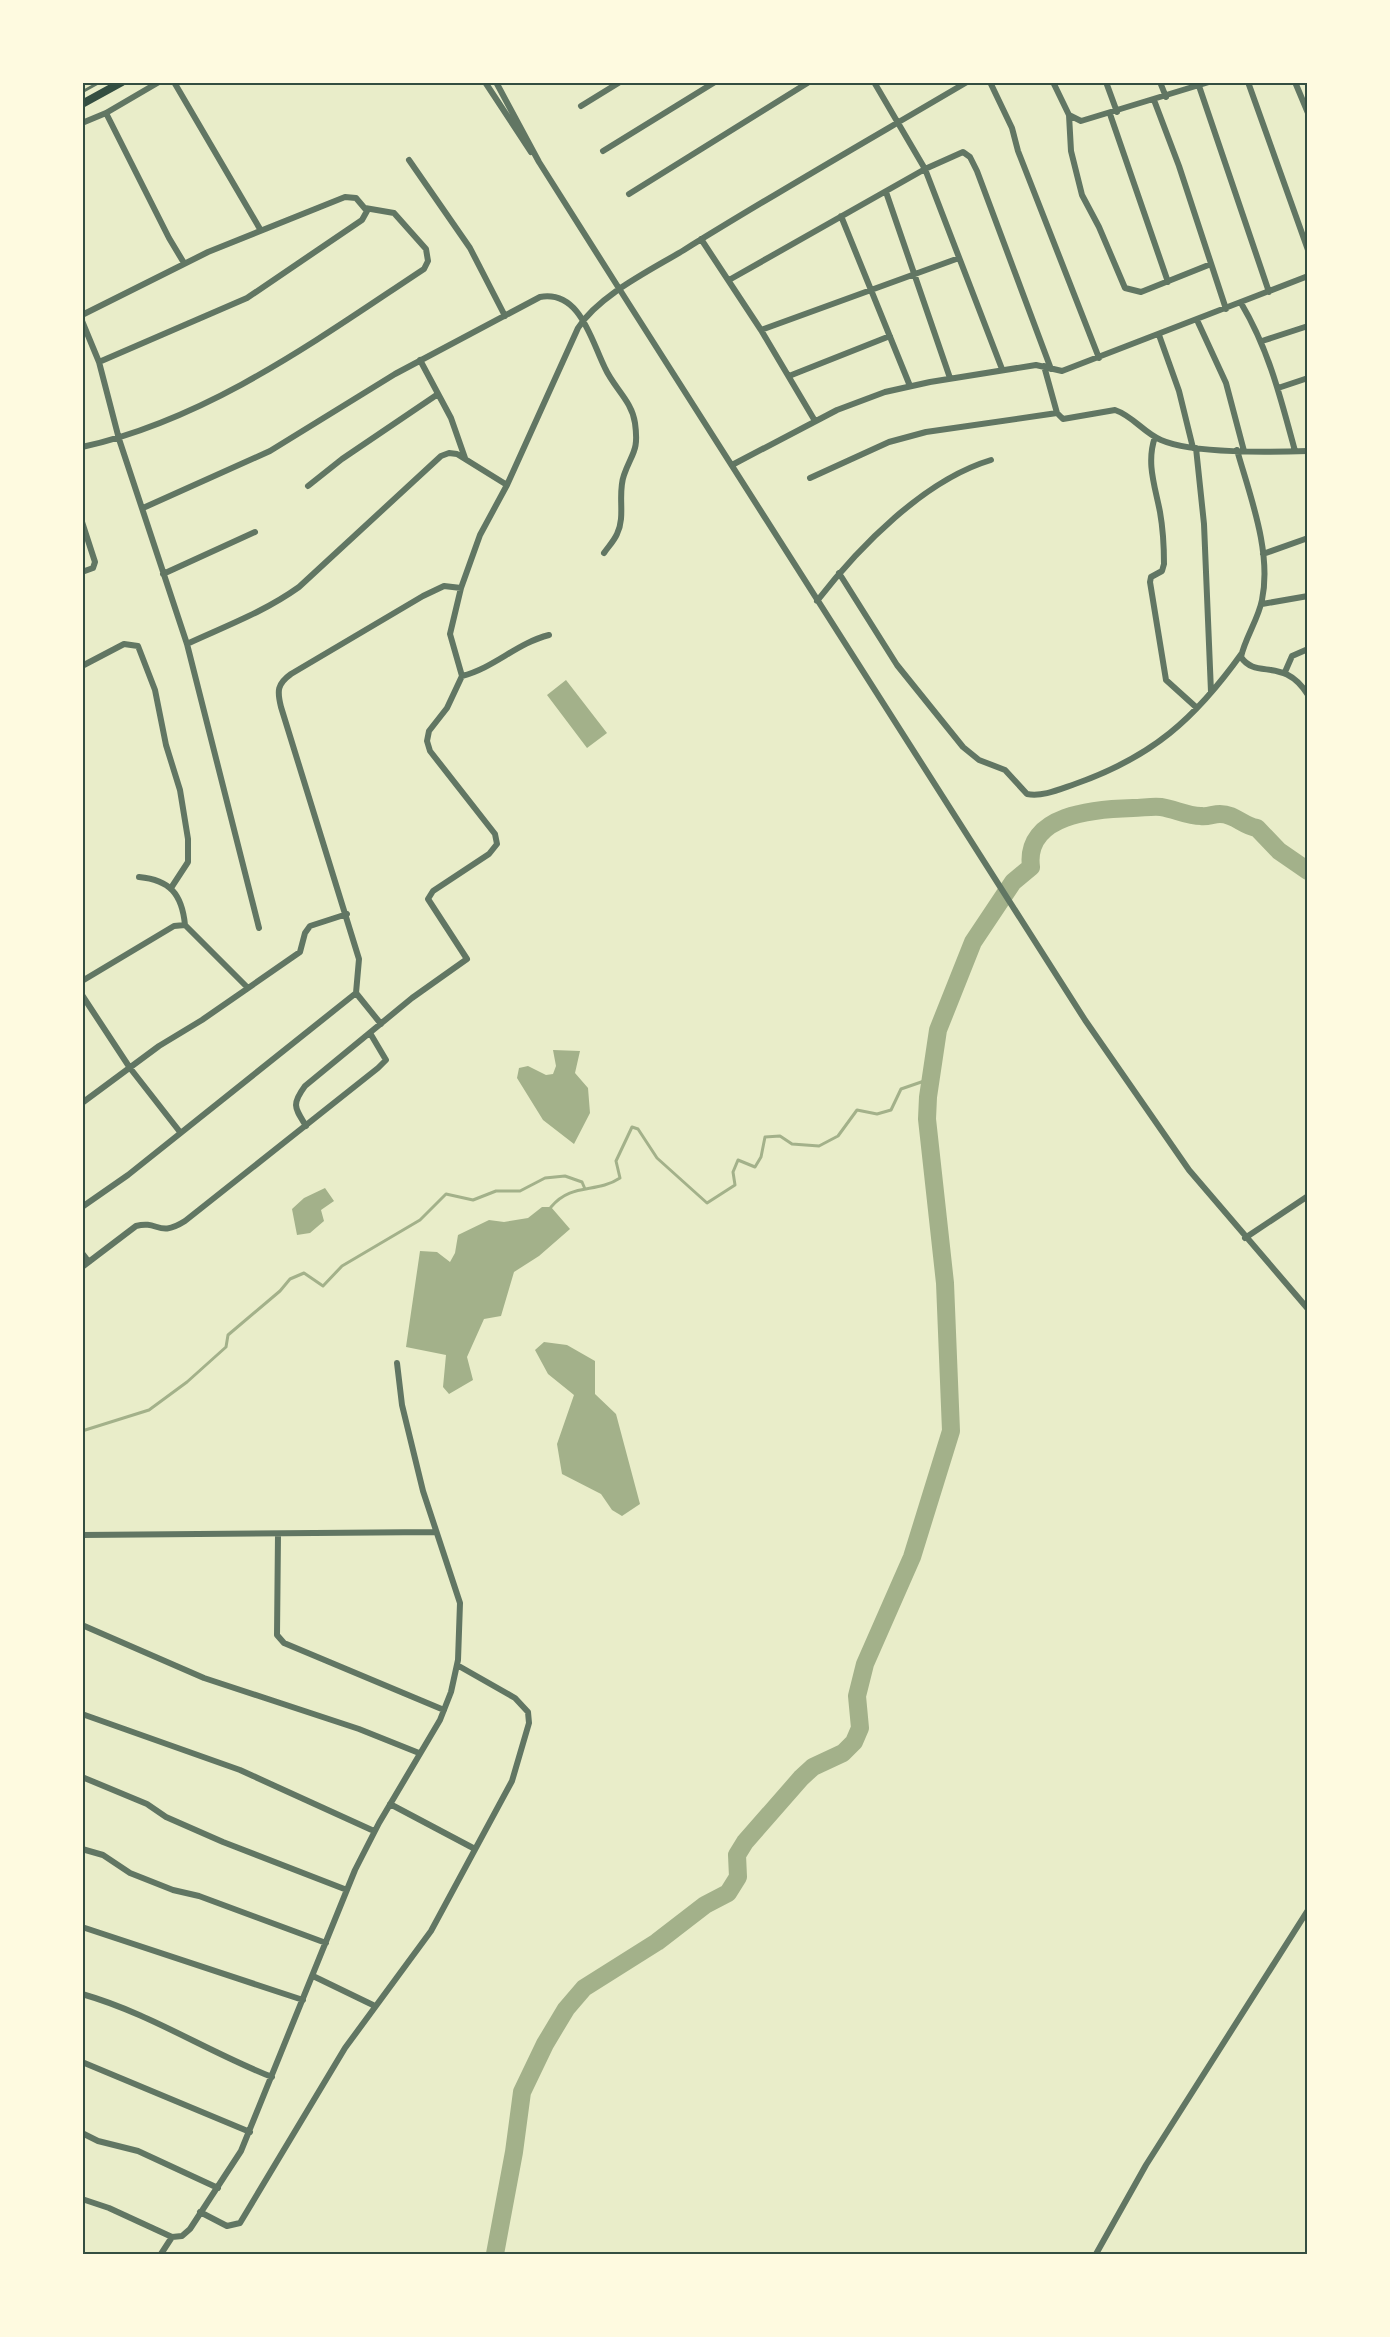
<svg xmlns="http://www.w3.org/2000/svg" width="1390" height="2337" font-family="'Work Sans',sans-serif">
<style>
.water{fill:#a3b18a}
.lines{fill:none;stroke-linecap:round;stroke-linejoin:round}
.stream{stroke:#a3b18a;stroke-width:3}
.river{stroke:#a3b18a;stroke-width:18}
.service{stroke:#617663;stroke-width:3}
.minor{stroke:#617663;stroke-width:6}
.secondary{stroke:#344e41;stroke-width:8}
.neatline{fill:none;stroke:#344e41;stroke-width:2}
</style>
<rect width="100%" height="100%" fill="#e9edc9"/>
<path class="water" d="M566,680l41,53 -20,15 -40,-53z
M553,1050l27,1 -5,22 13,15 2,25 -16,31 -31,-24 -26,-42 2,-10 9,-2 18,9 7,-1 3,-8z
M325,1188l9,13 -13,9 3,11 -14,12 -13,2 -5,-26 12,-11z
M542,1207h9l19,22 -31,27 -25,16 -13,44 -17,3 -17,38 6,23 -24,14 -6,-7 3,-32 -40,-8 14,-96 17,1 13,10 5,-9 3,-18 31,-15 15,2 24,-4z
M544,1342l23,3 28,16v33l21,20 24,90 -18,12 -10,-6 -11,-16 -39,-20 -5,-30 17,-49 -26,-21 -13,-24z"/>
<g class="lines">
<path class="stream" d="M551,1207c21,-25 45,-13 69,-29l-4,-17 16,-34 6,2 19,29 50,45 28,-18 -2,-13 5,-12 17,7 6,-10 4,-20 15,-1 12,8 27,2 19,-10 19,-26 20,4 14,-4 10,-21 29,-10
M82,1431l67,-21 38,-28 39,-35 2,-12 52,-44 10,-12 14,-6 19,13 19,-20 78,-46 26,-26 27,6 23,-9h24l25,-13 20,-2 17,6 3,7"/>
<path class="river" d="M495,2254l19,-102 8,-60 23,-48 21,-35 18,-21 73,-46 48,-37 23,-12 10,-16 -1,-22 8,-13 56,-64 12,-11 30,-14 11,-11 6,-14 -3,-32 8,-32 47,-107 39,-126 -6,-148 -18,-164 1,-22 10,-67 35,-88 40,-60 18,-15c-7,-53 64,-58 102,-59 9,0 19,-2 28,-1 14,2 26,9 40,9 7,1 12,-2 19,-2 15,0 23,12 37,14l22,23 29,20"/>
<path class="service" d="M82,92l18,-10"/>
<path class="minor" d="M174,82l86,147
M485,82l46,70
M496,82l43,80 81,128 465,730 104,150 119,139
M874,82l51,87 77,200
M990,82l22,46 6,23 81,207
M1053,82l16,33 12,6 128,-39
M1106,82l11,30
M1160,82l6,15
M1248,82l60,168
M1295,82l13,31
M1199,86l70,206
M1154,100l25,66 47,143
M581,106l39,-24
M106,113l63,125 15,25
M1110,114l58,168
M1069,115l2,36 11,44 17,32 26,61 16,4 70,-28
M82,123l24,-10 53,-31
M603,151l112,-69
M409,160l61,88 35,68
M886,192l64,186
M629,194l180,-112
M841,216l69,170
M701,239l60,91 54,91
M729,280l196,-111 38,-17 7,5 7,14 74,198
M1241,303c28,47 40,96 54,148
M82,315l126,-63 137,-55 11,1 11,13 -5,9 -115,78 -148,64
M1197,320l29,63 18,68
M82,321l17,41 20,77 68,205 72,284
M761,330l198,-72
M1159,335l20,56 14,57
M1262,341l46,-15
M420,360l31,58 14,40
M1044,366l13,47 6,6 52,-9c18,6 29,23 46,30 32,14 111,12 147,11
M789,376l101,-40
M1278,388l30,-10
M1155,437c-9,26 0,49 5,75 3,17 4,35 4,52l-2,7 -11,6 -1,5 16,98 31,28
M82,447c127,-28 236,-108 342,-178l4,-8 -2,-12 -32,-36 -29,-5
M1196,448l8,76 7,168
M1237,450c13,46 35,102 25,150 -4,20 -17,38 -21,57 15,23 43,-1 67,38
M732,465l105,-55 48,-18 45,-10 106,-17 26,6 246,-95
M810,478l79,-36 37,-10 131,-19
M308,486l34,-27 96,-65
M143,508l127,-57 125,-77 145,-77c40,-7 51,43 65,71 9,20 27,33 30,55 4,29 -3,29 -11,52 -7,19 2,41 -7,59 -3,7 -9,13 -13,19
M82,522l13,40 -2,6 -11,4
M1263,554l45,-16
M839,573l58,92 66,82 16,13 26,10 22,24c16,3 33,-5 48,-10 77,-27 120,-65 167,-131
M163,574l92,-42
M817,601c42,-54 107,-121 174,-141
M1262,604l46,-8
M187,644c39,-18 77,-32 112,-57l142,-131 8,-3 8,1 50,31
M82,666l42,-22 14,2 17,44 11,55 14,45 8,49v23l-17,26
M1285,672l7,-16 16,-7
M462,676c32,-8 55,-33 87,-41
M139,877c31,3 43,17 46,48
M82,981l92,-55 11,-1 62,62
M356,993l25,31
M82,995l48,73 50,64
M82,1103l77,-57 43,-26 98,-68 5,-19 5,-7 37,-12
M306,1126c-11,-18 -15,-21 -1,-40l107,-88 55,-39 -39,-60 5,-8 56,-37 8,-10 -2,-10 -65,-83 -3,-10 2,-10 18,-23 15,-32 -12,-42 11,-46 19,-53 27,-50 71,-157c21,-33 73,-58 106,-78 93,-58 188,-112 283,-168
M82,1207l46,-32 228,-182 3,-34 -78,-252c-4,-16 -4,-23 10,-33l132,-78 21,-10 17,2
M1245,1238l63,-42
M82,1253l7,9
M82,1267l54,-41c23,-6 22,12 49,-5l193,-153 8,-8 -16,-27
M82,1535l353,-3
M278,1535l-1,100 7,8 160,67
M82,1625l122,53 155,51 60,24
M82,1714l158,56 134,61
M82,1777l65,27 19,13 57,25 124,48
M390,1804l85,45
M82,1849l21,6 27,18 43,17 26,6 127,47
M82,1927l221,73
M313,1976l62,30
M82,1994c67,19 126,58 190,83
M82,2062l168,70
M82,2133l16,8 40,10 80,37
M82,2199l27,9 63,29 10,-1 8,-7 51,-78 114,-281 24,-47 61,-103 11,-28 7,-32 2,-57 -37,-112 -21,-86 -5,-42
M200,2212l27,14 13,-3 105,-175 86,-117 81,-150 17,-58 -1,-11 -13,-14 -58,-33
M161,2254l11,-17
M1096,2254l50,-89 162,-255"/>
<path class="secondary" d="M82,104l40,-22"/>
</g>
<rect width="1390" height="2337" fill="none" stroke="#fefae0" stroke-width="168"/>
<rect x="84" y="84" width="1222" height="2169" class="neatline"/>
</svg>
